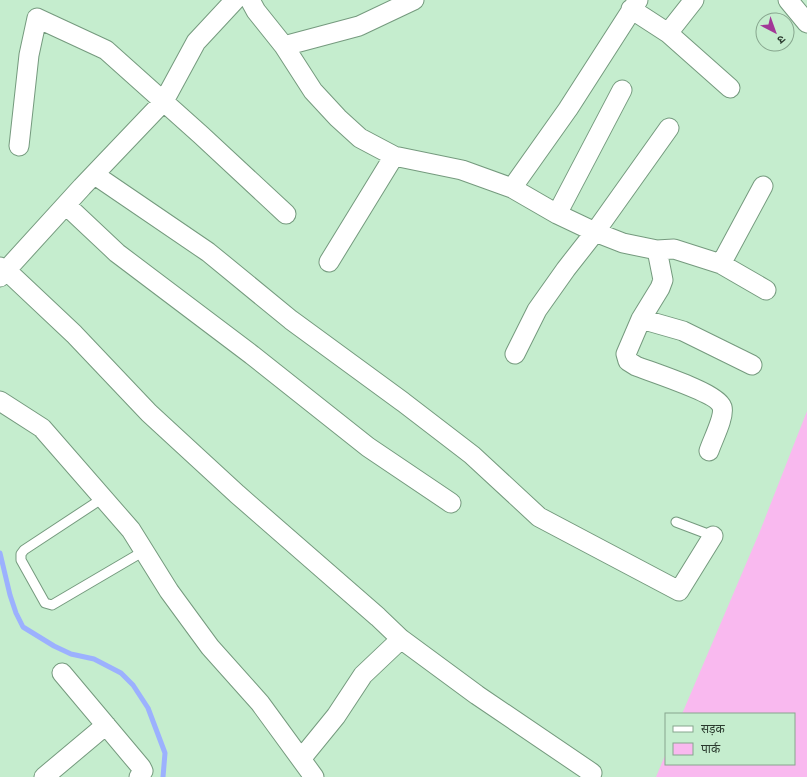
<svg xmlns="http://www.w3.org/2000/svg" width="807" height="777" font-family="'PT Sans Narrow','Noto Sans Devanagari',sans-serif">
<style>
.green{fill:#f9b9ef}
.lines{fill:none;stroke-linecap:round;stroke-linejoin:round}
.stream{stroke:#9cb1fe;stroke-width:5}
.service-casing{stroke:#759a7e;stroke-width:11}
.minor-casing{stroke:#759a7e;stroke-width:21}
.service{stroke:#fff;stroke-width:9}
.minor{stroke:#fff;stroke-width:19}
</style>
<rect width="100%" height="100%" fill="#c5edce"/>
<path class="green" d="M807,411v366h-151l10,-24v11h128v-50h-112l78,-183z"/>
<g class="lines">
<path class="stream" d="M0,553l10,42 6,18 7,14 31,19 17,8 23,5 27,14 12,12 15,23 17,45 -2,24"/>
<g class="service-casing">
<path id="service" d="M103,498l-79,52 -3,4v6l24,43 7,2 92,-54
M676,522l37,14"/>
</g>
<g class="minor-casing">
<path id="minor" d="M250,0l6,11 28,35 29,45 25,27 22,20 34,18 68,14 50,18 45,26 38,18 28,11 34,7 17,-1 47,15 45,26
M788,0l19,23
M631,9l37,24 62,55
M668,33l26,-33
M284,46l75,-20 55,-26
M19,146l10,-91 8,-37 69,32 95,85 85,79
M95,175l113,77 83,68 112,82 69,53 67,62 140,74 34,-55
M512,188l56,-79 70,-109
M66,205l51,48 135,102 116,92 83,56
M557,214l65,-124
M657,250l6,30 -3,8 -19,31 -15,35 2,7 8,5c15,6 82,27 86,41 3,10 -10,34 -13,44
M329,262l65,-106
M721,264l42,-78
M0,267l6,3 68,64 75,79 88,81 141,123 23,22 76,56 115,78 -2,4
M0,277l82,-90 82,-86 32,-59 39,-42
M641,319l42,12 69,34
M515,354l22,-44 29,-41 29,-37 74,-104
M0,401l42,27 89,102 38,61 41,56 50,56 54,74
M62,673l79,94 2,4 -4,6
M301,759l35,-43 27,-41 38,-36
M44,777l62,-52"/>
</g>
<use href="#service" class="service"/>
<use href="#minor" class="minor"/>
</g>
<rect x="665" y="713" width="130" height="52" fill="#c5edce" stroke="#87a68e"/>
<rect x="673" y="726" width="20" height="6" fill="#ffffff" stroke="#87a68e"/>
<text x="701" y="733" font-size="12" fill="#2b3b2f">सड़क</text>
<rect x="673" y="743" width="20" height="12" fill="#f9b9ef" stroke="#87a68e"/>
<text x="701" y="753" font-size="12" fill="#2b3b2f">पार्क</text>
<g transform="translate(775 32) rotate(139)"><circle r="19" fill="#c5edce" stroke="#87a68e"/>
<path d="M0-3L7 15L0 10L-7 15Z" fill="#a23797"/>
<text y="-6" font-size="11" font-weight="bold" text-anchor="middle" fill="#2b3b2f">उ</text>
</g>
</svg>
